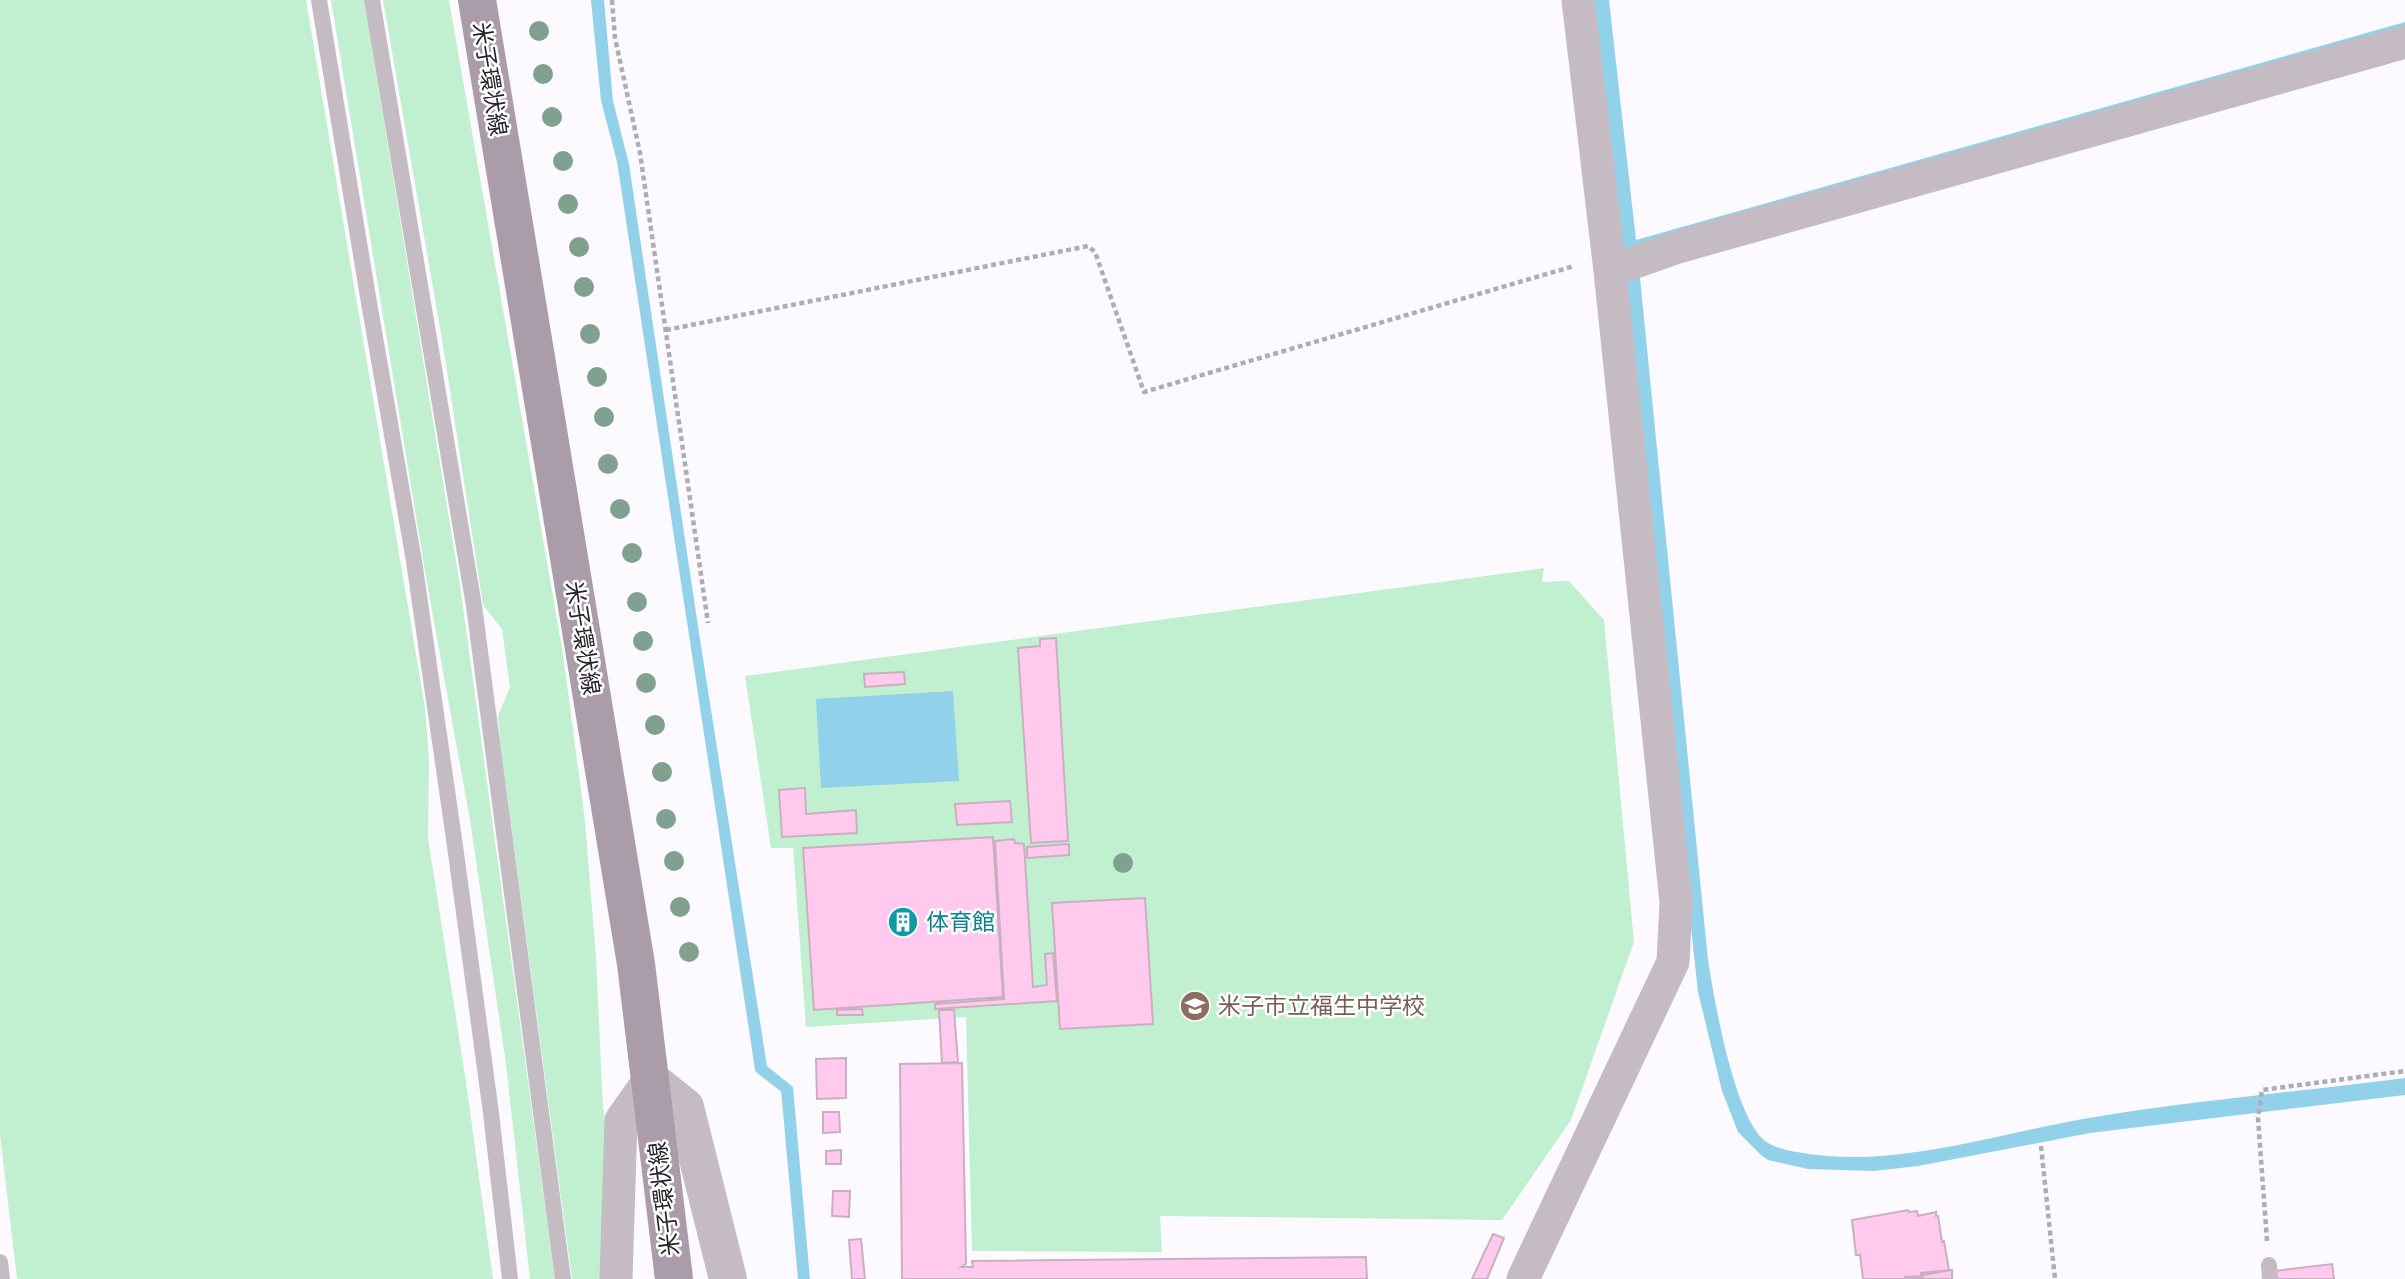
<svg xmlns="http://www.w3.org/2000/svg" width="2405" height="1279" font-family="Inter,'Noto Sans JP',sans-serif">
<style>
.green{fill:#c0f0d0}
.water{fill:#91d2ea}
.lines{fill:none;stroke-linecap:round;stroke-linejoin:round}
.stream{stroke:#91d2ea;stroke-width:10}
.building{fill:#ffcaed;stroke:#c9b0c0;stroke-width:2}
.path{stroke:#afacb2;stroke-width:4.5;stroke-dasharray:5 3.5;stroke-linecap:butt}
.service{stroke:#c5bbc3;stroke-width:16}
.minor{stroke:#c5bbc3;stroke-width:33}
.tertiary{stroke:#c5bbc3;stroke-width:38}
.secondary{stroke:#aa9ca8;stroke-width:38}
.tree{fill:#80a090}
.labels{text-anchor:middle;stroke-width:5;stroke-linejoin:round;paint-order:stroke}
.street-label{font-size:23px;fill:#28242d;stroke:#fff}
.culture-label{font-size:23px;fill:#0d838f;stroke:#fff;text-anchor:start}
.education-label{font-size:23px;fill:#785e54;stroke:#fff;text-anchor:start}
</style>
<rect width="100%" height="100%" fill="#fcfaff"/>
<path class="green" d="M0,0h306l119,708 4,52 -1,78 38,244 27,197h-476l-17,-144z
M331,0h33l96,585 95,694h-25l-24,-215 -36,-244 -43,-237z
M383,0h66l114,654 22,167 11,137 7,149 7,50 -3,122h-35l-72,-538 -2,-25 12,-29 -8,-58 -19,-24 -40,-260z
M1544,568l-2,14 27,-1 35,39 30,322 -63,178 -69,100 -342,-4 2,36 -190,-1 -6,-234 -160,10 -13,-179h-22l-26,-172z"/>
<path class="water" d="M600,0h4l9,101 16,63 69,463 69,439 26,21 17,192h-3l-18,-191 -26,-20 -138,-905 -16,-63z
M1591,0h18l27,240 769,-218v6l-768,220 71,712c6,38 27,164 60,183 12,7 27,9 41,11 94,14 198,-24 292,-38 100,-16 203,-25 304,-38v17l-315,38 -172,33 -44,5 -66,-2 -40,-9 -7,-5 -23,-23 -16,-41 -24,-99z
M953,691l6,90 -138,7 -5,-89z"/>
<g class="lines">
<path class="stream" d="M596,0l10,100 16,61 138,908 26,20 17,190"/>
</g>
<path class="building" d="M1056,638l12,203 -37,2 -13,-195 22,-2v-7z
M904,672l1,12 -40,3 -1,-13z
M805,788l1,26 50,-4 1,23 -75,4 -3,-47z
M1010,801l2,21 -55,3 -2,-21z
M993,837l10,160 -189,13 -11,-162z
M1014,839l1,4 9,1 9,143 14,-2 -2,-31 8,-1 4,48 -122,8v-5l69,-5 -9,-158z
M1069,844v11l-42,3v-11z
M1145,898l8,126 -93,5 -8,-126z
M862,1009l1,6h-26v-5z
M939,1010h15l4,52 -16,1z
M846,1058v40l-29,1 -1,-40z
M962,1063l4,201 -5,3h12l-1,-6 394,-4 1,22h-465l-2,-215z
M823,1112h16l1,20 -17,1z
M841,1150v14h-15v-13z
M833,1191h17l-1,26 -17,-1z
M1908,1210l1,2 8,-1 1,5 18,-4v4h2l4,26 2,-1 5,29 -28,3v3l-16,1v2h-42l-3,-24h-4l-4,-35z
M1493,1234l11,4 -17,41h-15z
M861,1239l4,40h-13l-3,-39z
M2332,1264l2,15h-59l-1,-8z
M1952,1270v9h-46l17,-2v-2z"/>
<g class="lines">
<path class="path" d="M612,0l3,38 25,115 68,470
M666,330l422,-84 7,6 49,140 430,-126
M2041,1146l14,133
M2267,1241l-9,-123 4,-28 143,-19"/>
<path class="service" d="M319,0l49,297 46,264 41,285 36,267 19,166
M372,0l102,606 89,673
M0,1262l2,17
M2269,1265l1,14"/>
<path class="minor" d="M1610,271l68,-24 727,-205
M616,1279l5,-159 29,-41
M1523,1279l150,-317 3,-60 -66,-631 -32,-271"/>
<path class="tertiary" d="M650,1079l35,28 43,172"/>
<path class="secondary" d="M477,0l159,964 38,315"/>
</g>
<g class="tree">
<circle cx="539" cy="31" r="10"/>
<circle cx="543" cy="74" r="10"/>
<circle cx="552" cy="117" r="10"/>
<circle cx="563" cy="161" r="10"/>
<circle cx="568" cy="204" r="10"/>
<circle cx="579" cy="247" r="10"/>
<circle cx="584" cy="287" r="10"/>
<circle cx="590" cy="334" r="10"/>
<circle cx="597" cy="377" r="10"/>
<circle cx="604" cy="417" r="10"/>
<circle cx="608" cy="464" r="10"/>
<circle cx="620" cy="509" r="10"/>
<circle cx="632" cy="553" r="10"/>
<circle cx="637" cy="602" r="10"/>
<circle cx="643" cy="641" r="10"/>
<circle cx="646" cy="683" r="10"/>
<circle cx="655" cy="725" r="10"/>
<circle cx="662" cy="772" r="10"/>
<circle cx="666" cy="819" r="10"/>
<circle cx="674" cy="861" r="10"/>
<circle cx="1123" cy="863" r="10"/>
<circle cx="680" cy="907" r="10"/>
<circle cx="689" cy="952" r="10"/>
</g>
<defs>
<g id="building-disc" transform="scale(1.575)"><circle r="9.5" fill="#0f9aa8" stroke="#fff"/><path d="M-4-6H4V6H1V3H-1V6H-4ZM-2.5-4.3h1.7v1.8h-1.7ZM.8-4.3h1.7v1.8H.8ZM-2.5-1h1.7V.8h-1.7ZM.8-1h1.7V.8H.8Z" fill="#fff"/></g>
<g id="school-disc" transform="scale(1.575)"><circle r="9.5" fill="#8d6e63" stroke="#fff"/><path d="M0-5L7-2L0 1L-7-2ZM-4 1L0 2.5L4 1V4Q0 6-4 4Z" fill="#fff"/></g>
</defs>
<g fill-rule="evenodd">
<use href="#building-disc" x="903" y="922"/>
<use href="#school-disc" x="1195" y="1006"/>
</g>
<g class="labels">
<g class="street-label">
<text transform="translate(490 79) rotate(81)" y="8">米子環状線</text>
<text transform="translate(583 638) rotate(81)" y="8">米子環状線</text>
<text transform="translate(664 1199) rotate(-97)" y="8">米子環状線</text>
</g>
<g class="culture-label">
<text x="926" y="930">体育館</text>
</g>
<g class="education-label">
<text x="1218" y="1014">米子市立福生中学校</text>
</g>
</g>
</svg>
